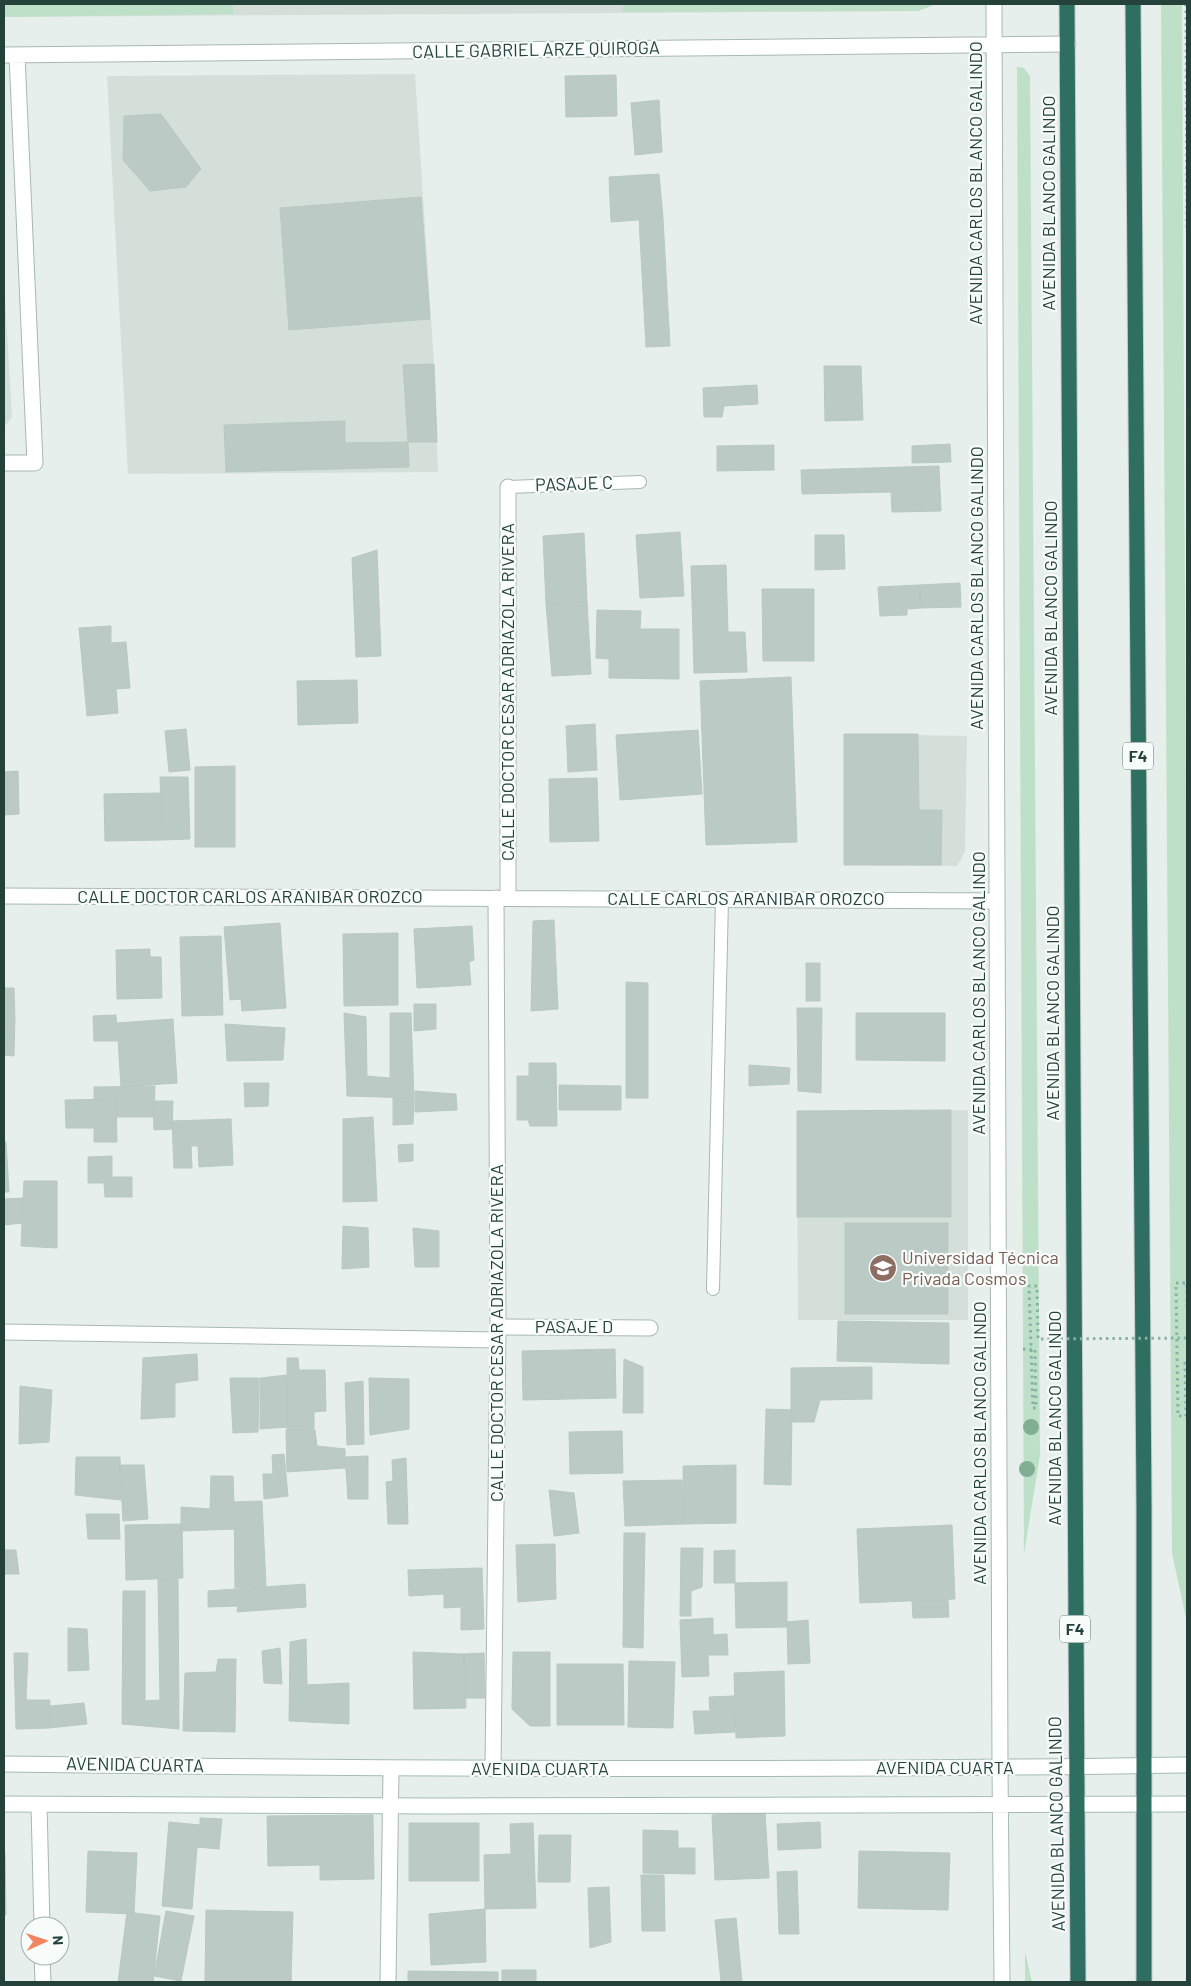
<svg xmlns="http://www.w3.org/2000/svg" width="1191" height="1986" font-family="Barlow,sans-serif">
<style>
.built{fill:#d4dfda}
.green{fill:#bfe0c8}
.building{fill:#bbcac4;stroke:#b8c9c2}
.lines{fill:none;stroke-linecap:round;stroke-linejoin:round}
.lane-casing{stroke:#a8b8b2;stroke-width:14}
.street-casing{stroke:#a8b8b2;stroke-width:17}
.secondary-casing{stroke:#a4bbb3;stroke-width:17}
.highway-casing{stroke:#c2cac8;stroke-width:17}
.path{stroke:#86b3a5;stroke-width:3;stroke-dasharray:2.5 4;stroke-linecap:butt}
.lane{stroke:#fff;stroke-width:12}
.street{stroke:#fff;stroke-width:15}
.secondary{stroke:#fff;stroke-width:15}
.highway{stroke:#2f6f62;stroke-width:15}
.path-bridge{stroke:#86b3a5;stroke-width:3;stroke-dasharray:2.5 4;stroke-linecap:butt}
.tree{fill:#80af93}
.labels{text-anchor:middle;stroke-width:4.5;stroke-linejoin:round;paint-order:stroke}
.shield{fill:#f7fbf9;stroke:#637a73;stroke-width:1}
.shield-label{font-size:16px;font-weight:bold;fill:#24423a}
.street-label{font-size:18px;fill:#24423a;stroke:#f7fbf9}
.education-label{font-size:18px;fill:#785e54;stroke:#f7fbf9;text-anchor:start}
</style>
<rect width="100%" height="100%" fill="#e6efeb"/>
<path class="built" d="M4,4h932l-18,7 -914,6z
M415,74l19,290 4,108 -310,2 -21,-398z
M4,281l8,136 -8,10z
M844,734l123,2 -2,116 -8,14 -113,-1z
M968,1110v210h-170l-1,-209z"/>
<path class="green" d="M4,4h229v10l-229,3z
M623,4h313l-18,7 -295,1z
M1161,4h21l5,995v624l-15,-70z
M1017,67l7,1 6,8 10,1379 -16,99z
M1025,1951l7,31h-7z"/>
<path class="building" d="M616,75l1,41 -51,1 -1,-41z
M659,100l3,52 -27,3 -4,-52z
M161,114l40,55 -15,18 -36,4 -27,-31 1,-44z
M659,174l4,44 -52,4 -2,-45z
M421,197l9,122 -141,11 -9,-122z
M663,218l7,128 -24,1 -7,-128z
M434,364l3,78h-29l-5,-77z
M824,366h37l2,54 -38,1z
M757,385l1,19 -34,2 -2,11h-18l-1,-29z
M345,421v22l63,-1 1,25 -183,5 -2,-47z
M950,444l1,18 -39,1v-17z
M774,445v25l-57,1v-25z
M939,466l2,45 -49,1 -1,-20 -89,2 -1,-24z
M680,532l4,64 -44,2 -4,-63z
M584,533l3,69 -41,2 -3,-68z
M815,535h29l1,34 -30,1z
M377,550l4,106 -25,1 -4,-99z
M726,565l2,67h17l2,40 -53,1 -3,-107z
M960,583l1,24 -40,1 -2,-23z
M919,585l2,23 -14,1v6l-27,1 -2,-29z
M762,589h52v72h-51z
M587,602l4,72 -39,2 -6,-72z
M597,610l44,1 -1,18h39v50l-70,-1v-19l-13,-1z
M111,626v17l15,-1 4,46 -14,1 2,24 -31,3 -8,-88z
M791,677l6,165 -91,3 -6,-164z
M357,680l1,43 -60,2 -1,-44z
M595,724l2,46 -29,2 -2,-46z
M186,729l4,41 -21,2 -4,-41z
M698,730l4,64 -82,6 -4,-65z
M844,734h74l1,76h23l-1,55h-97z
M235,766v81h-40v-80z
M18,771l1,43 -15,1v-43z
M160,777h28l2,62 -28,1z
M597,778l2,63 -49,1 -1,-63z
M161,793l1,47 -57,1 -1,-47z
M554,920l4,89 -27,2 2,-90z
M280,923l6,85 -44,3 -1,-12 -11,1 -6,-73z
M472,926l2,34 -5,2 2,23 -54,3 -3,-59z
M398,933v72l-54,1 -1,-72z
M221,936l2,79 -41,1 -2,-79z
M150,949v8h11l1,41 -45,1 -1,-49z
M806,963h14v38h-14z
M626,982l22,1v115h-22z
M4,988h10l1,30h-11z
M414,1004h22v25l-22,2z
M797,1008h25l-1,85 -23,-2z
M344,1013l22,4 1,59 23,2v-65h21l3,85 -67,-2z
M856,1013h89v48l-89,-1z
M116,1015l2,26h-24l-1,-25z
M4,1018h11l-1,38 -10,-1z
M173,1019l4,64 -56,4 -4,-64z
M225,1024l60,4 -2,32 -56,1z
M529,1063h27l1,63h-27l-2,-6h-11v-44h12z
M749,1065l41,3 -1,16 -40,2z
M244,1083h25l-1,23 -23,1z
M559,1085l62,1v24h-62z
M155,1086l-1,31h-37l-1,-18 -22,1v-13z
M415,1091l41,3 1,16 -42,2z
M393,1098h21l-1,26 -20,1z
M116,1099l1,43h-23v-14h-28l-1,-28z
M153,1101h20l-1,28 -18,1z
M951,1110v107h-154v-106z
M373,1117l4,84 -34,1v-83z
M231,1119l2,46 -34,2 -1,-21h-7l1,22h-18l-2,-47z
M4,1142h2l3,50h-5z
M413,1144v17l-14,1 -1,-17z
M112,1156v21h20v20h-27l-1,-14h-16v-26z
M24,1181h33v67l-36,-2z
M23,1198l-1,25 -18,2v-26z
M845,1223h103v91h-103z
M343,1226l25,2 1,39 -27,2z
M413,1228l26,3v36h-24z
M838,1321l111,2v41l-112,-3z
M615,1349l1,49 -93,2 -1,-49z
M197,1354l1,26 -23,3v34l-34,2 2,-61z
M287,1358h11l1,12h26l1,41 -12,1v17l-27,1z
M624,1359l19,8v46h-20z
M872,1367v32l-52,1 -6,22h-23v-54z
M287,1375v52l-27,2v-51z
M230,1378h29l-1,54 -25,1z
M369,1378l40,1v50l-39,6z
M363,1381l1,63 -17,1 -2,-62z
M20,1386l32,4 -3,52 -30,2z
M766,1409l26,1 -1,75 -27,-1z
M286,1430h29l2,16 28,3v19l-58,4z
M622,1431l1,42 -53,1 -1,-42z
M284,1454l4,42 -24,3 -1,-25h10l-1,-19z
M368,1456v43h-20l-3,-42z
M76,1457h44l1,43 -46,-5z
M406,1458l2,66h-20l-2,-42 7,-1 -1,-21z
M120,1465h24l4,54 -25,2z
M736,1465v58l-52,1 -1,-58z
M211,1476h22l2,53 -54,2v-24l29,2z
M682,1480l2,44 -59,2 -2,-45z
M549,1490l25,3 5,40 -25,3z
M262,1501l4,85 -31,2 -1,-86z
M86,1514h33l1,25h-32z
M182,1524l1,54 -57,2 -1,-55z
M952,1525l3,74 -95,4 -3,-74z
M624,1533h21l-2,115 -20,-1z
M555,1544l1,55 -38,3 -2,-57z
M681,1548h22l-1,39 -11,4v25h-11z
M4,1550h12l3,24h-15z
M735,1550v33h-21v-32z
M482,1568l2,61 -23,1v-23l-17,1v-14l-35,2 -1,-26z
M158,1579h20l1,150 -57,-5 1,-133h22v110l15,-1z
M787,1582v45l-51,1 -1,-45z
M305,1584l1,23 -69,5 1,-6 -30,1v-16z
M912,1600h36l1,17 -36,1z
M713,1618v17l14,-1 1,21h-20l1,21 -27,1 -2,-57z
M808,1620l2,43 -22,1 -1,-42z
M68,1628l19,1 2,41 -21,1z
M306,1639l1,46 42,-2v41l-60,-3 1,-79z
M280,1648l2,36 -18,-1 -2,-32z
M413,1652l51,2 2,54 -52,1z
M513,1652h37v74h-20l-18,-17z
M14,1653h14l-2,47h24l-1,28 -33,1z
M484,1653l1,45h-19l-2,-44z
M218,1659h18l-1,73 -52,-1 2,-58 31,-1z
M629,1661l46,1 -2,66 -45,-1z
M557,1664h66l1,61h-67z
M784,1671l1,65 -49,2 -2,-65z
M734,1696l1,36 -40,2 -2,-23h17l-1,-14z
M84,1703l3,21 -38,4 1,-22z
M765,1812l4,66 -54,2 -3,-65z
M373,1815l1,64 -54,1v-15l-52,1 -1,-50z
M200,1818l22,1 -3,30 -22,-2 -5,62 -30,-3 7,-84 31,3z
M820,1822l1,26 -43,2 -1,-26z
M409,1823h70v58h-70z
M533,1823l3,85 -51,1 -1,-54 27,-1 -1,-30z
M643,1830l35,1v17h17v26l-52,-1z
M539,1835h32l-1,47h-32z
M88,1851l49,2 -3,61 -48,-2z
M859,1851l91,2 -2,57 -90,-2z
M4,1853h1l1,62h-2z
M797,1871l2,63h-20l-2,-62z
M641,1875h23l1,56h-23z
M609,1887l2,55 -21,6 -2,-60z
M485,1909l1,53 -55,3 -2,-51z
M206,1910l87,2 -2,70h-86z
M166,1911l28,5 -13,65 -27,-5z
M127,1912l33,4 -7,66h-35z
M736,1918l6,64h-21l-6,-62z
M502,1970h34v12h-34z
M408,1971l90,1v10h-90z"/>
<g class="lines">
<g class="lane-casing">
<path id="lane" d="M508,487l132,-5
M713,1289l9,-390"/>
</g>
<g class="street-casing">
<path id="street" d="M994,4l6,1764
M4,55l1064,-11
M4,463h31l-18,-408
M508,487v410
M4,896l993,5
M498,1327l152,1
M4,1332l494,8
M493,1769l5,-442 -2,-429
M39,1805l3,121
M42,1956l1,26
M388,1982l3,-213"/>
</g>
<g class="secondary-casing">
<path id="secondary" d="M4,1764c394,5 789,7 1183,1
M1000,1768l2,214
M4,1804l434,2 749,-2"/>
</g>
<g class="highway-casing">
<path id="highway" d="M1067,4l11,1978
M1133,4l11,1503v475"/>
</g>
<path class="path" d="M1186,4l1,228
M1187,1307v-24h-11l2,133h8l-1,-56h2
M1023,1349l12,1"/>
<use href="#lane" class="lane"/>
<use href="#street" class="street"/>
<use href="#secondary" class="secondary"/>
<use href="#highway" class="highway"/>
<path class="path-bridge" d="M1035,1350l1,58h-3l-4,-122h8l1,53 149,-1"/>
</g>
<g class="tree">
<circle cx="1031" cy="1427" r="8"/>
<circle cx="1027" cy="1469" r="8"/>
</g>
<defs>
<g id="university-disc" transform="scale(1.4375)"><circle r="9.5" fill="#8d6e63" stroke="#f7fbf9"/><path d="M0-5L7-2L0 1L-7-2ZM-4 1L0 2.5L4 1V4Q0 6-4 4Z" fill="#fff"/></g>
</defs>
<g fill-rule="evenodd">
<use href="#university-disc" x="883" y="1268"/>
</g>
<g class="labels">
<g class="shield">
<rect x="1123" y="742.5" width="30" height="27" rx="4"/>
<rect x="1060" y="1615.5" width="30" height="27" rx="4"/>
</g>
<g class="shield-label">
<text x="1138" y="762">F4</text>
<text x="1075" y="1635">F4</text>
</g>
<g class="street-label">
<text transform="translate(536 50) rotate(-1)" y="6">CALLE GABRIEL ARZE QUIROGA</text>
<text transform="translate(976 183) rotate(-90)" y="6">AVENIDA CARLOS BLANCO GALINDO</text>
<text transform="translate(1049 203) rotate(-90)" y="6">AVENIDA BLANCO GALINDO</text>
<text transform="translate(574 484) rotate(-2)" y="6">PASAJE C</text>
<text transform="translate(977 588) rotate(-90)" y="6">AVENIDA CARLOS BLANCO GALINDO</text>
<text transform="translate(1051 608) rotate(-90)" y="6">AVENIDA BLANCO GALINDO</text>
<text transform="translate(508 692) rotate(-90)" y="6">CALLE DOCTOR CESAR ADRIAZOLA RIVERA</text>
<text x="250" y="903">CALLE DOCTOR CARLOS ARANIBAR OROZCO</text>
<text x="746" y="905">CALLE CARLOS ARANIBAR OROZCO</text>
<text transform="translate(979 993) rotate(-90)" y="6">AVENIDA CARLOS BLANCO GALINDO</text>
<text transform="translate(1053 1013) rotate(-90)" y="6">AVENIDA BLANCO GALINDO</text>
<text x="574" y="1333">PASAJE D</text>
<text transform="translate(497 1333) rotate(-90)" y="6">CALLE DOCTOR CESAR ADRIAZOLA RIVERA</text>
<text transform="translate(1055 1418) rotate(-90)" y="6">AVENIDA BLANCO GALINDO</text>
<text transform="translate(980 1443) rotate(-90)" y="6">AVENIDA CARLOS BLANCO GALINDO</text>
<text transform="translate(135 1765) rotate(1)" y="6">AVENIDA CUARTA</text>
<text x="945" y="1774">AVENIDA CUARTA</text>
<text x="540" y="1775">AVENIDA CUARTA</text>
<text transform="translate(1057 1824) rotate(-91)" y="6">AVENIDA BLANCO GALINDO</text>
</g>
<g class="education-label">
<text x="902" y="1264">Universidad Técnica<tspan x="902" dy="21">Privada Cosmos</tspan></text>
</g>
</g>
<rect width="1191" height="1986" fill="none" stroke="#24423a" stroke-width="10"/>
<g transform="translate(45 1941) rotate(87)"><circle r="24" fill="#f7fbf9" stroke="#a3b1ad"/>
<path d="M0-4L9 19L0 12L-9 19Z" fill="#f4845f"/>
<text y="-8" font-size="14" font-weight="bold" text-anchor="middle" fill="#24423a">N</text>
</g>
</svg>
